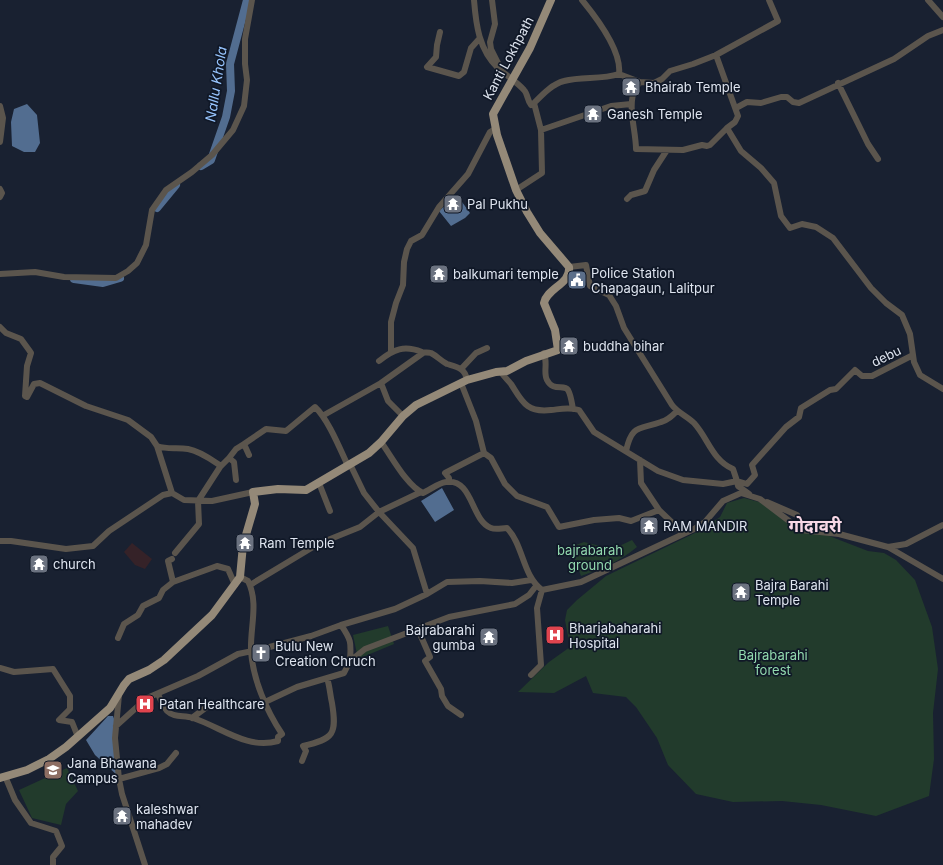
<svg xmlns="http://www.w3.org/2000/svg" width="943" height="865" font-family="Inter,'Noto Sans Devanagari',sans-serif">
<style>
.commercial{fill:#352228}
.green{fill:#223b2c}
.water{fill:#526d90}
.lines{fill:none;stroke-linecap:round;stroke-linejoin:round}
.river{stroke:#526d90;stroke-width:8}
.minor{stroke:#5b554d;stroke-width:6}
.major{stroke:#948978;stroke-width:8}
.labels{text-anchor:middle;stroke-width:3.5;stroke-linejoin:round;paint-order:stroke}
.street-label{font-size:13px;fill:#dee4ef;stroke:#101827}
.poi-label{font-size:13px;fill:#dee4ef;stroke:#101827;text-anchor:start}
.park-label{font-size:13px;fill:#92d9ae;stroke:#101827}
.water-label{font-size:14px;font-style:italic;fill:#97c4fd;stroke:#101827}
.district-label{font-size:17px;font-weight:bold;fill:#f8d8e6;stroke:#101827}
</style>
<rect width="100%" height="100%" fill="#192131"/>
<path class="commercial" d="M132,543l20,16 -7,10 -10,-4 -11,-13z"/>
<path class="green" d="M744,498l15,4 30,18 35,14 44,17 16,2 12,7 19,20 17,47 6,42 -5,44 1,46 -5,37 -53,20 -55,-11 -39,-4 -49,1 -37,-8 -28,-29 -11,-27 -21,-31 -10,-10 -33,-4 -7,-17 -32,17 -36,-1 31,-30 21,-15 -5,-27 2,-10 10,-10 29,-24 93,-45 21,-14 7,-14z
M632,540l5,7c-17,14 -35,22 -56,29l-11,-29 14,-5 29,7z
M388,626l6,18 -36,15 -5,-24z
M67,768l11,23 -12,13 -5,21 -29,-7 -13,-28z"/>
<path class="water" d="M27,104l10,11 3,28 -5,9h-11l-12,-6 -1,-24 3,-13z
M457,195l13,18 -5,5 -14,8 -12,-15z
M442,488l12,22 -19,12 -14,-21z
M108,716h5l3,8 1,51 -22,-20 -9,-15z"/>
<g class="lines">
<path class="river" d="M201,166l10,-6 15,-43 5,-26 -1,-27 17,-64
M157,208l19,-23
M74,279l29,4 17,-5"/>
<path class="minor" d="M474,0c2,25 5,50 24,68 9,8 19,14 26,22 4,4 3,10 7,15l3,-2
M492,0l3,24 -5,18 1,7 8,16
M582,0c14,17 40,51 37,74l21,8
M769,0l9,21 -62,34 22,61 -3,6 -8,6 14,23 20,17 13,15 7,33 9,12 12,-4 14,3 17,11 38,50 15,15 16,12 8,19 4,28 6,13 23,14
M928,0l15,17
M440,32l-3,13 -1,12 -9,10 32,9 5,-4 7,-24 9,-10
M716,55l-23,9 -23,7 -8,8 -8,4 -14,-1c-1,2 -4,5 -5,7 -8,17 1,42 1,60l47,1 19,-5 5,1 3,-1 17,-17
M838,83l30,61 10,15
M0,106l3,12 -3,24
M736,108l11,-6 14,1 20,-6h6l6,5 6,1 95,-44 34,-23 15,-6
M541,130l-7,-27c8,-8 18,-19 30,-22 18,-5 37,-1 55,-7
M0,189l2,4 -2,4
M516,190l26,-17 -1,-43 70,-24 20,-2
M627,199l4,-4 14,-4 9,-21 13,-20
M569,267l17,-2 4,21 19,9 7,11 8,22 48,77c6,8 15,11 22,18 14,15 18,37 39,46l4,12 10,3 8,-9 -3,-10 34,-38 13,-10 2,-9 29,-18 6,-1 19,-19 7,6h10l41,-21
M0,274l35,-2 29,5 52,1 12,-7 9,-8 9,-18 6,-35 14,-20 26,-18 20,-17 21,-25 11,-24 3,-26 -2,-16v-25l7,-39
M0,327l6,6 15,6 8,11 2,3 -4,13 -2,30 2,1 7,-13 6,-1 46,23 42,14 23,17 6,9 15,47
M391,352v-30l5,-19 7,-18 1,-23 3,-13 4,-8 11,-6 17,-28 29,-33 22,-42 5,-3
M544,353c4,10 -1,20 3,27 6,12 17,4 21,10 3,5 4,14 5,19
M379,361c15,-12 25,-16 43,-9 3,1 6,0 9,1 6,3 10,8 16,11 10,3 18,4 20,16
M461,369l15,-16 11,-5
M501,372c3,5 7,8 10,12 11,17 15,29 40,26 10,-1 18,-3 28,0l15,22 64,39 25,9 40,4 14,-3 1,5 11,8
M381,383l42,-30
M461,383l15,38 8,32 7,5 14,26 12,12 30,11 12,20 35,-7 25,-2 12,3 28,-11
M324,415l57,-32 7,18 15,15
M381,442c11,15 26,44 42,51 7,-3 15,-10 23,-11 27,-4 25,39 45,46 5,2 11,0 16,0 17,18 15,47 35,62l39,-8 113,-53 11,-7 18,-21 18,-8 19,6 41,31 38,4 49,13 18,-3 37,-19
M157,446c11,4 20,1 31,3 12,2 24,11 33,17
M626,451c6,-27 13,-21 35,-29 7,-2 11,-6 16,-11
M249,455l-5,-11 22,-15 20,2 29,-24c13,12 25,42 33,59
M640,460l1,23 18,27 24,23
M350,464l14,29 15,19 34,36 14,46
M236,480l-2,-18 -5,-4 7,-9 8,-5
M449,482v-4l-4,-5 39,-20
M319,483l11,28
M767,502l30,13
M0,541h11l55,8 27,-3 16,-15 54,-36 9,-2 12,7 28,1 41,-9
M888,547l55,32
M175,553l24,-29 -1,-23 22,-34 9,-9
M172,559l-4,2 5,21
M250,585l68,-41 42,-17 19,-15 42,-20
M420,634l10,23 -5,4 16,28 1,7 6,10 13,9
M118,638l6,-14 14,-9 5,-9 16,-8 4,-8 10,-8 44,-16 11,3 7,16
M350,661c1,-18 2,-20 -9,-36l54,-16 32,-15 20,-12 33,-1 32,2 19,-3
M0,668l14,4 39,-3 17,27v13l-11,11 13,2 6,15
M531,675l10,-10 -4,-57 5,-18
M158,694c2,5 5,12 9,17 7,7 17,4 26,7 28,9 54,32 85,23v-4l4,-3c-16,-24 -29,-55 -31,-83 -1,-24 8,-48 -3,-70l-8,-4
M119,695l-4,43 4,41 3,15 23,71
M265,702l32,-15 47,-14 6,-12 15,-12 84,-32 66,-13 14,-9 7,-9
M192,718l20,-15
M116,726l31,-28 51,-22 40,-22 24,-5 49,-13 30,-11
M302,761l4,-10 -3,-5c31,-7 34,-12 29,-43 -2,-8 -2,-16 -5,-25
M5,776l10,24 16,23 25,8 6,15 -9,11v8
M119,779l40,-11 8,-4 9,-11"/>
<path class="major" d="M0,778l27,-8 22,-11 17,-12 44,-39 14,-23 5,-6 20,-9 15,-10 48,-45 28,-38 3,-32 12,-41 -2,-12 25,-3 28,1 63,-37 12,-11 22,-26 13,-11 51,-25 29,-8 11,-1 19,-10 32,-11 -3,-20 -11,-27c3,-15 27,-19 25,-36l-29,-34 -13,-21 -11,-22 -19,-55 -4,-21 37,-66 21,-48"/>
</g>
<defs>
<g id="temple-square" transform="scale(1)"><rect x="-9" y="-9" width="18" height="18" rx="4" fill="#6b7280" stroke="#101827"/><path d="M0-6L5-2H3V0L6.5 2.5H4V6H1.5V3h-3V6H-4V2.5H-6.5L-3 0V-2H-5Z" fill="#fff"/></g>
<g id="civic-square" transform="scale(1)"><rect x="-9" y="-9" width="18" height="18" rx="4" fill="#5c6f8a" stroke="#101827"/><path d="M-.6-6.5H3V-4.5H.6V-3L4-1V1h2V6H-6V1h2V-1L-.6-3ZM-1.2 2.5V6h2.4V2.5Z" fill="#fff"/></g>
<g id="hospital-square" transform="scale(1)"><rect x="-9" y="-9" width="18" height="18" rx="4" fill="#e0444e" stroke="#101827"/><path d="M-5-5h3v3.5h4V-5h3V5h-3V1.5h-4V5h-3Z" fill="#fff"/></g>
<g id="church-square" transform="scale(1)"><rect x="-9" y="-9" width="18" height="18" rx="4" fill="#6b7280" stroke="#101827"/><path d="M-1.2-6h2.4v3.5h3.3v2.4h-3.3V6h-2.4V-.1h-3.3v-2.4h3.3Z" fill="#fff"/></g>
<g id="university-square" transform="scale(1)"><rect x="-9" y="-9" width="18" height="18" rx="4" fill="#8d6e63" stroke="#101827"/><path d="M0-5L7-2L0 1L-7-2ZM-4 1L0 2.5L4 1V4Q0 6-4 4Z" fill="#fff"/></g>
</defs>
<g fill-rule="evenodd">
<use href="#temple-square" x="631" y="87"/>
<use href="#temple-square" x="593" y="114"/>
<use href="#temple-square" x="453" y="204"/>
<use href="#temple-square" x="439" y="274"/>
<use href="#civic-square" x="577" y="280"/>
<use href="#temple-square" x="569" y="346"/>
<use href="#temple-square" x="649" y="526"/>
<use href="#temple-square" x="245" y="543"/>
<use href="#temple-square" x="39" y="564"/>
<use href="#temple-square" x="741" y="592"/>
<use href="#hospital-square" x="555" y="635"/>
<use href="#temple-square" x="489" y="637"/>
<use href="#church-square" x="261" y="653"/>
<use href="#hospital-square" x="145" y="704"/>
<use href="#university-square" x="53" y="770"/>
<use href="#temple-square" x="122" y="816"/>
</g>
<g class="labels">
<g class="street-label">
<text transform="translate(508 58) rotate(-62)" y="5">Kanti Lokhpath</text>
<text transform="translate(886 356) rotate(-26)" y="5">debu</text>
</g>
<g class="poi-label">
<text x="645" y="92">Bhairab Temple</text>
<text x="607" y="119">Ganesh Temple</text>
<text x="467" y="209">Pal Pukhu</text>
<text x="591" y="278">Police Station<tspan x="591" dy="15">Chapagaun, Lalitpur</tspan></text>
<text x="453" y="279">balkumari temple</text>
<text x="583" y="351">buddha bihar</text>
<text x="663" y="531">RAM MANDIR</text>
<text x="259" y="548">Ram Temple</text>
<text x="53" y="569">church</text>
<text x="755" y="590">Bajra Barahi<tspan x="755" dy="15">Temple</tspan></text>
<text x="569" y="633">Bharjabaharahi<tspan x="569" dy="15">Hospital</tspan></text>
<text x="475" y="635" text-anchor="end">Bajrabarahi<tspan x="475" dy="15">gumba</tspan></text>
<text x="275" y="651">Bulu New<tspan x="275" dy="15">Creation Chruch</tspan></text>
<text x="159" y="709">Patan Healthcare</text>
<text x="67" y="768">Jana Bhawana<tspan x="67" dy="15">Campus</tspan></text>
<text x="136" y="814">kaleshwar<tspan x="136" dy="15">mahadev</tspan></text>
</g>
<g class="park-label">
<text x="590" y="555">bajrabarah<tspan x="590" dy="15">ground</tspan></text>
<text x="773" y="660">Bajrabarahi<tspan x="773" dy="15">forest</tspan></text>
</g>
<g class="water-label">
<text transform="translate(216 84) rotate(-81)" y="5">Nallu Khola</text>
</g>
<g class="district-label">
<text x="815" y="532">गोदावरी</text>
</g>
</g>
</svg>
